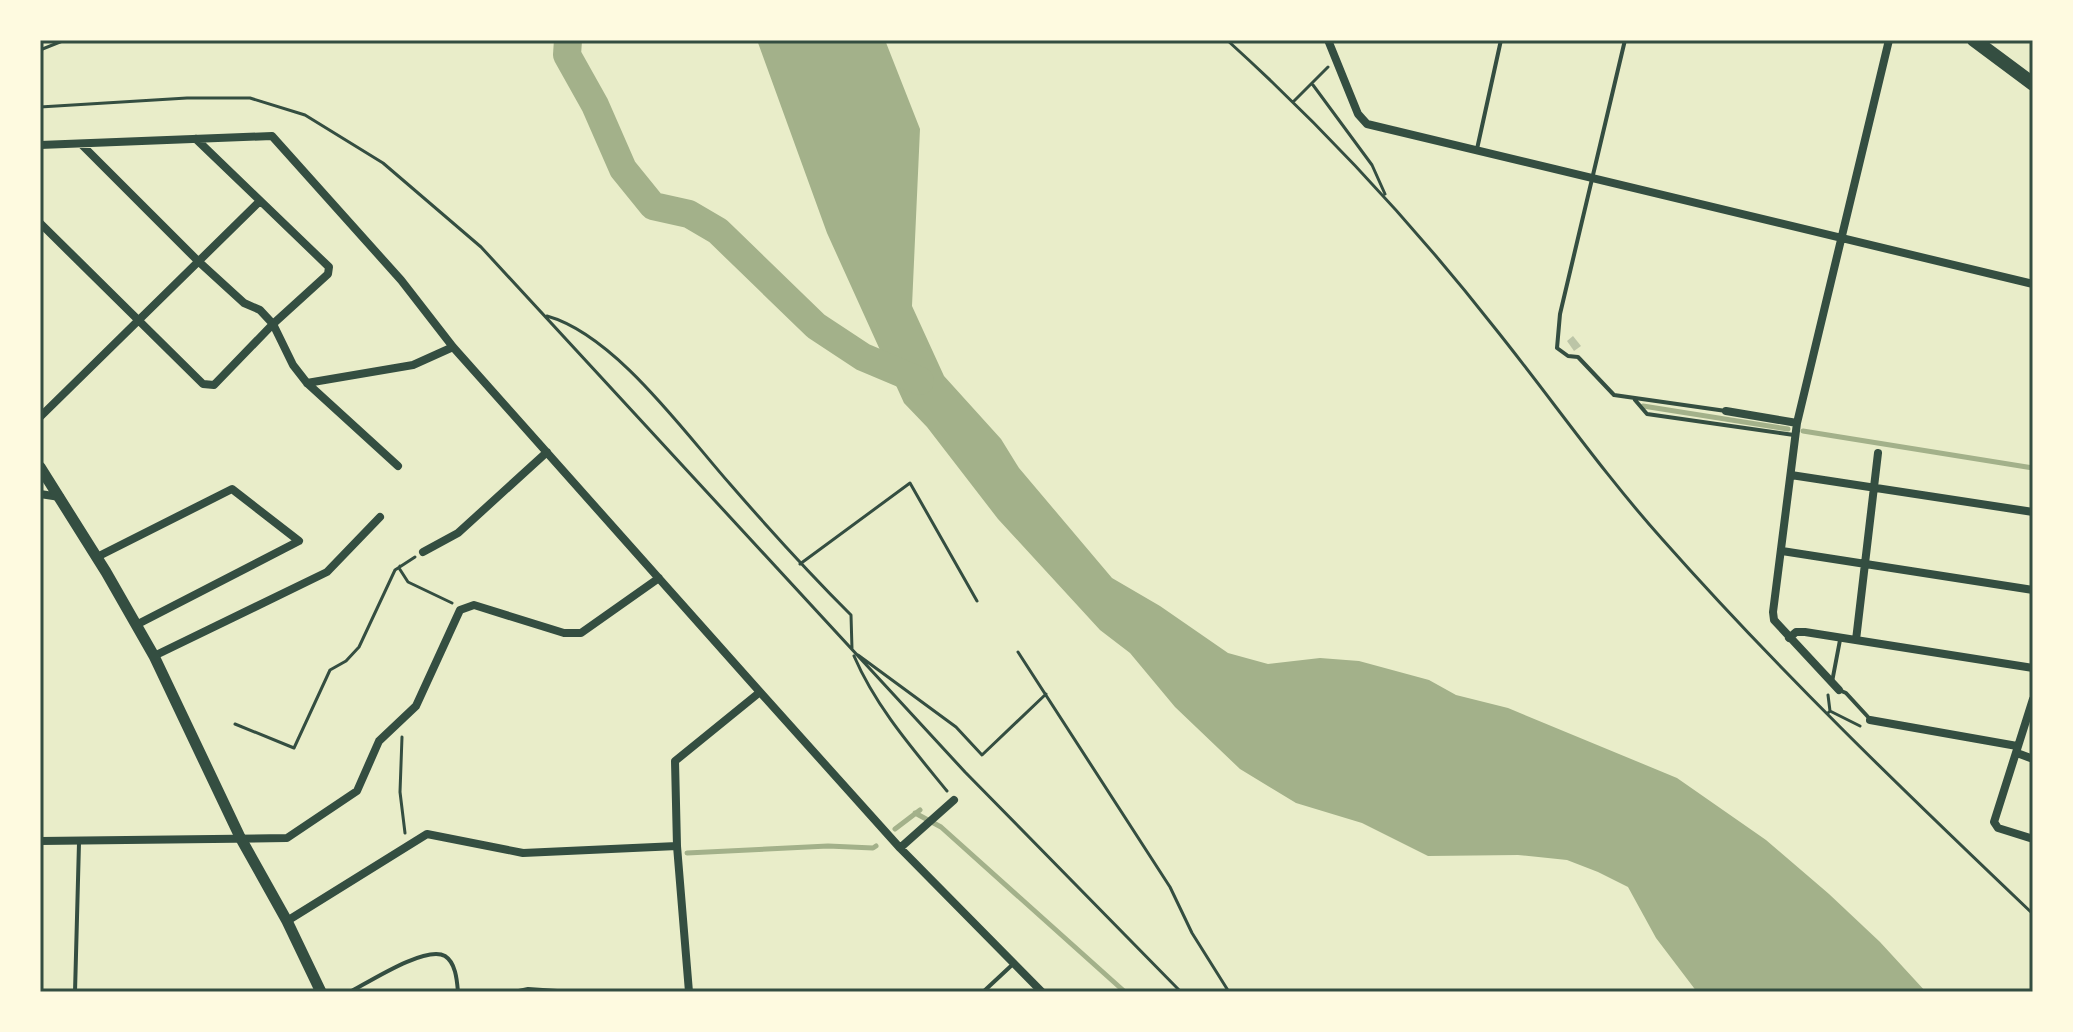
<svg xmlns="http://www.w3.org/2000/svg" width="2073" height="1032" font-family="Poppins,sans-serif">
<style>
.water{fill:#a3b18a}
.lines{fill:none;stroke-linecap:round;stroke-linejoin:round}
.stream{stroke:#a3b18a;stroke-width:5}
.river{stroke:#a3b18a;stroke-width:28}
.building{fill:#bcc5a7}
.path{stroke:#344e41;stroke-width:3}
.service{stroke:#344e41;stroke-width:4}
.minor{stroke:#344e41;stroke-width:8}
.tertiary{stroke:#344e41;stroke-width:11}
.primary{stroke:#344e41;stroke-width:14}
.neatline{fill:none;stroke:#344e41;stroke-width:3}
</style>
<rect width="100%" height="100%" fill="#e9edc9"/>
<path class="water" d="M757,40h128l35,89 -8,177 32,70 57,63 18,29 93,110 48,28 68,47 40,11 52,-6 39,3 70,19 27,15 52,13 169,70 89,62 63,54 51,48 46,50h-229l-41,-54 -28,-51 -30,-15 -31,-12 -49,-5 -90,1 -66,-33 -66,-20 -56,-34 -65,-62 -45,-54 -30,-23 -102,-111 -71,-92 -23,-24 -77,-170z"/>
<g class="lines">
<path class="stream" d="M1643,406l145,23
M1803,431l230,37
M915,813l26,14 184,165
M895,829l25,-19
M687,853l141,-7 45,2 3,-2"/>
<path class="river" d="M568,40l-1,15 28,50 28,64 30,37 36,8 29,17 98,95 47,31 57,24"/>
</g>
<path class="building" d="M1573,336l8,10 -7,5 -7,-10z"/>
<g class="lines">
<path class="path" d="M1227,40c97,88 186,184 267,287 57,71 108,145 169,213 116,131 243,253 370,374
M40,50l25,-10
M1313,85l59,80 13,29
M1294,101l34,-34
M40,107l147,-9h63l55,17 78,48 98,84 484,525 216,220
M547,316c68,19 137,116 183,168 39,45 79,89 121,131l1,34
M800,564l110,-81 67,118
M400,566l-1,2 9,14 44,21
M1018,652l152,235 22,46 37,59
M858,655l98,72 26,28 64,-61
M854,656c22,51 58,92 93,135
M1828,695l2,16
M1828,713l2,-2 30,15
M235,724l59,24 36,-78 16,-9 13,-14 36,-77 20,-13
M402,737l-2,55 5,41"/>
<path class="service" d="M1625,40l-65,274 -3,34 11,8 10,1 36,38 112,16
M1477,149l24,-109
M1635,400l12,14 147,21
M1832,682l8,-42
M1839,690l7,3 23,25
M75,992l4,-149
M350,992c19,-10 76,-47 95,-36 11,7 12,25 13,36
M514,992l14,-3 44,3
M983,992l29,-27"/>
<path class="minor" d="M1328,40l30,74 9,10 666,160
M81,144l117,117 46,42 16,7 13,14 20,41 14,18 91,83
M40,145l232,-9 129,144 52,67 307,345 140,156 142,144
M40,223l163,161 11,1 59,-61 55,-50 1,-7 -133,-128
M307,383l106,-18 40,-18
M1726,411l71,12
M40,417l220,-216
M1791,475l242,37
M40,494l20,3
M1782,551l251,39
M423,552l35,-19 89,-81
M97,557l135,-68 67,52 -163,84
M1789,638l7,-6h9l228,36
M1856,640l22,-187
M154,656l173,-84 53,-55
M1839,690l-65,-70 -1,-8 24,-189 92,-383
M2033,699l-39,123 4,6 35,11
M1870,720l147,26
M2017,753l16,6
M40,841l247,-3 70,-47 22,-50 37,-35 44,-96 14,-5 90,28h17l78,-55
M900,848l54,-48
M287,921l140,-87 96,19 154,-7
M689,992l-12,-146 -2,-85 85,-69"/>
<path class="tertiary" d="M40,467l66,105 48,84 86,181 47,84 34,71"/>
<path class="primary" d="M1974,40l59,44"/>
</g>
<rect width="2073" height="1032" fill="none" stroke="#fefae0" stroke-width="84"/>
<rect x="42" y="42" width="1989" height="948" class="neatline"/>
</svg>
